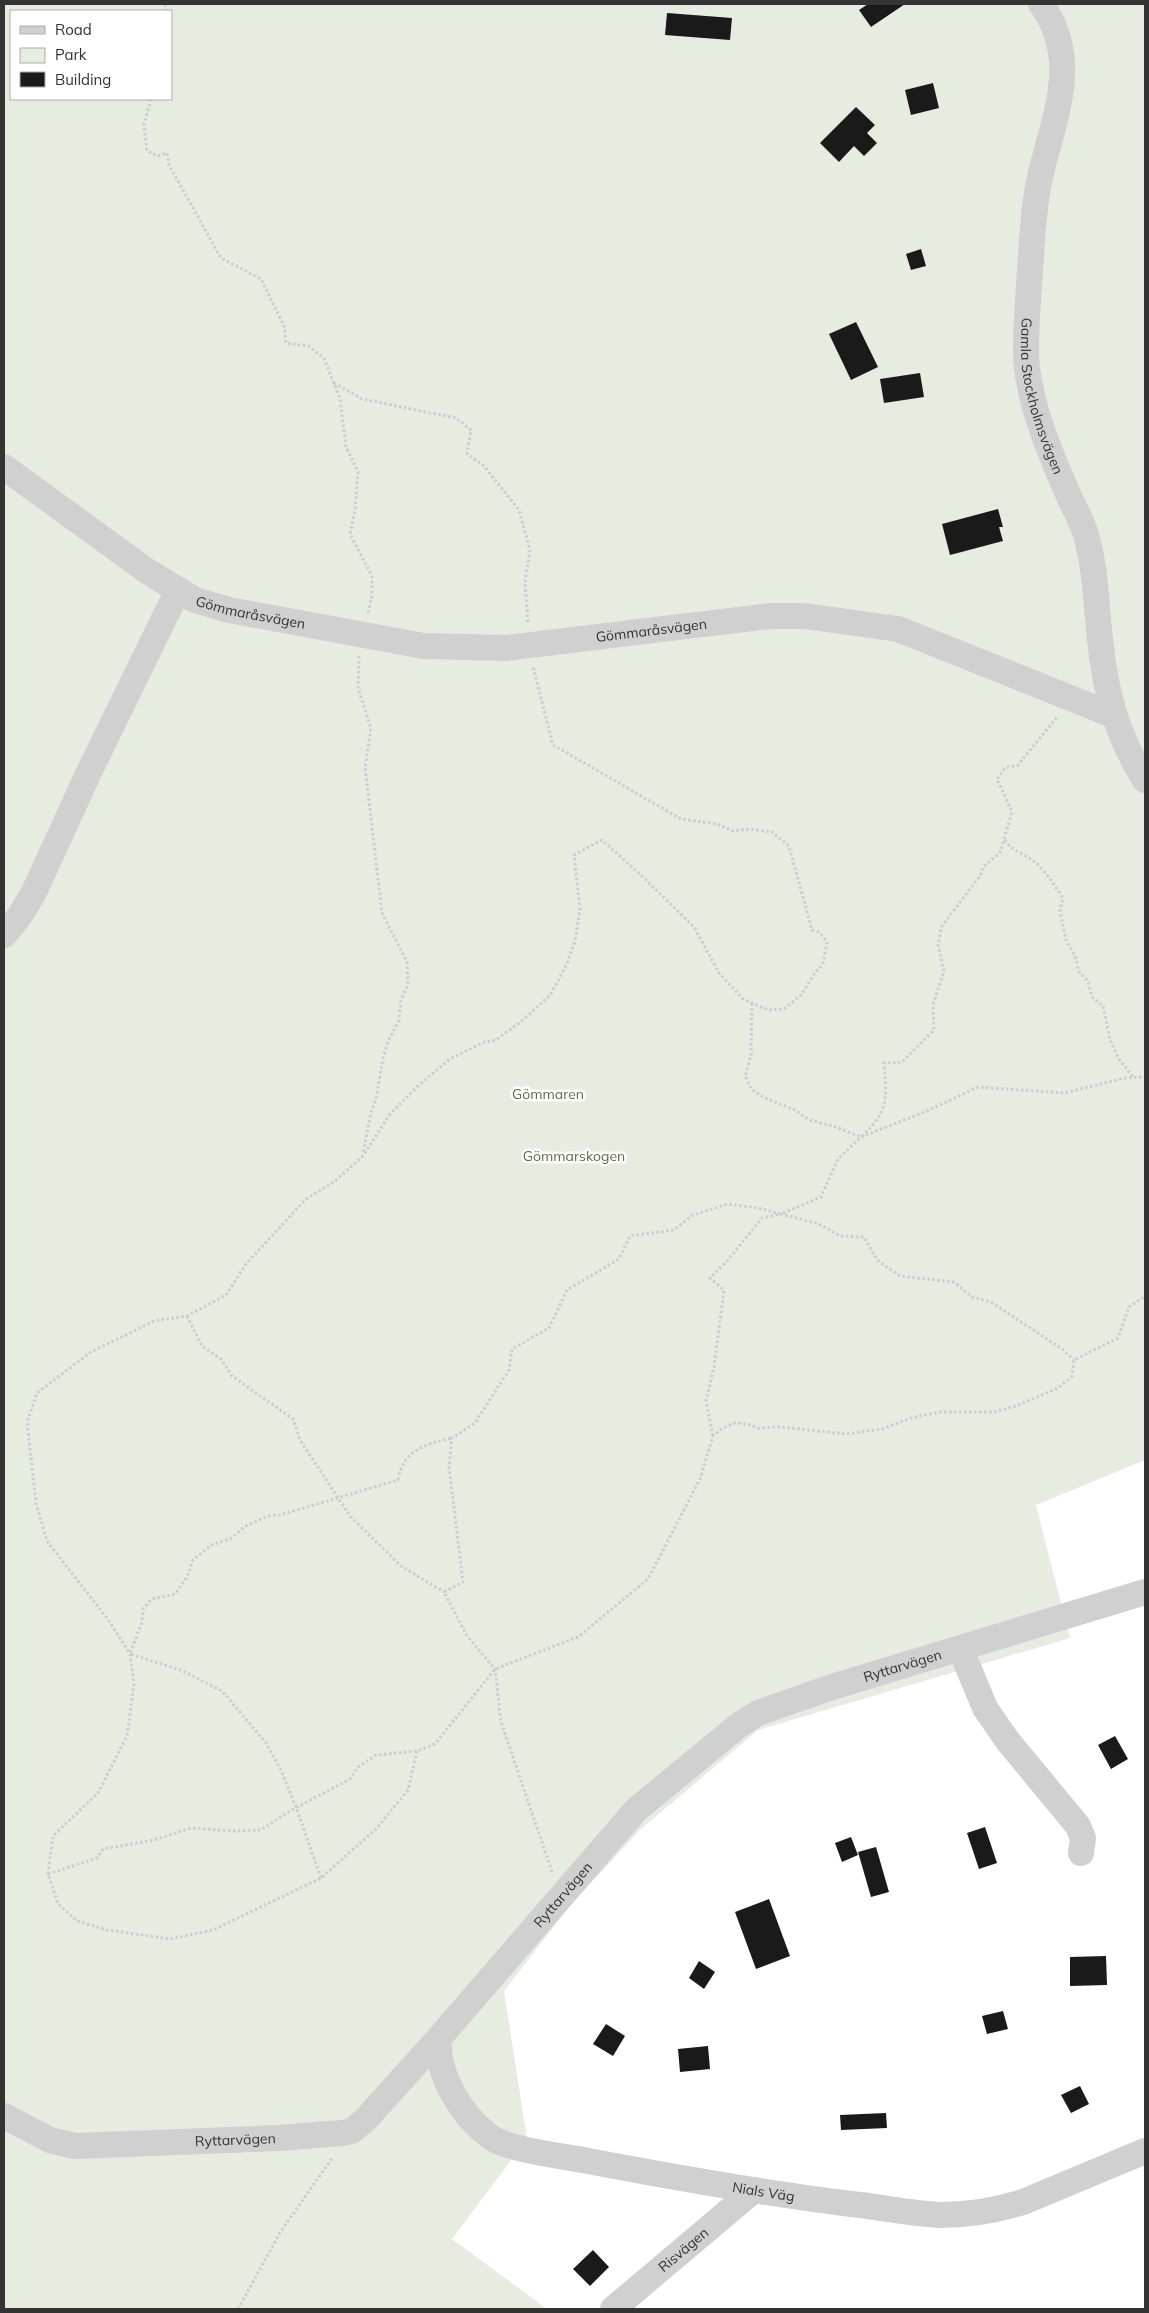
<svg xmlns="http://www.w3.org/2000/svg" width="1149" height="2313" font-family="Mulish,sans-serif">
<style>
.green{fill:#e6ecdf;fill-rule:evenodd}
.building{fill:#1a1a1a}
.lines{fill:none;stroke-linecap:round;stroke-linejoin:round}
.path{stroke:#cdcdcd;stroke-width:3;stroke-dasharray:2.5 2.5;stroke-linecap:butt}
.minor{stroke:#d0d0d0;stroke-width:26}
.labels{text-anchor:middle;stroke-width:5;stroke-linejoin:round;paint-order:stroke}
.street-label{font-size:14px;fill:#333;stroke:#fff}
.park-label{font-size:14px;fill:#56703f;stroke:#fff}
</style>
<rect width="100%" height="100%" fill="#fff"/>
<path class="green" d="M4,4h1141v1456l-109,45 34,133 -312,92 -117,99 -69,74 -68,88 23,148 -75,100 95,70h-543zM11,11h160v88h-160z"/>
<path class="building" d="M868,4h37l-34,23 -12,-17z
M667,13l65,5 -2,22 -65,-5z
M933,83l6,25 -28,7 -6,-25z
M856,107l19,18 -8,8 10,10 -13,13 -10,-10 -15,16 -19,-19z
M921,249l5,17 -15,4 -5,-16z
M856,322l22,45 -27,13 -22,-46z
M920,373l4,24 -40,6 -4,-24z
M998,509l5,18h-4l4,14 -53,14 -8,-31z
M1115,1736l13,23 -17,10 -13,-24z
M985,1827l12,36 -18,6 -12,-36z
M851,1837l7,18 -16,7 -7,-19z
M876,1847l13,45 -18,5 -13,-45z
M769,1899l21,57 -34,13 -21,-57z
M1106,1956l1,29 -37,1v-29z
M699,1961l16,11 -11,17 -15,-11z
M1003,2011l5,18 -21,5 -5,-18z
M606,2024l19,12 -12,20 -20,-12z
M708,2046l2,23 -30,3 -2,-23z
M1080,2086l9,18 -18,9 -10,-18z
M886,2113l1,15 -46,2 -1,-15z
M593,2250l16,17 -19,19 -17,-17z"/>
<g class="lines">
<path class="path" d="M165,4l2,7
M151,99l-7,26 3,26 11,5 9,-3 2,12 52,93 40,21 23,47 2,17 22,3 16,12 16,41 6,48 12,25 -3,38 -5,24 22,42v19l-4,18
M334,383l28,16 94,19 15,12 -4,24 17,12 35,44 11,40 -5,32 3,42
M359,656l-1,32 13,40 -6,39 17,146 25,49 1,22 -7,16 -2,20 -11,22 -5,16 -7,41 -5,14 -8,40
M1005,840c5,10 22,15 31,23 11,10 19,23 27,35l-3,13 6,29 9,16 4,16 9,9 4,16 11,9 7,34 9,19 14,18
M752,1003l-1,52 -6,21 7,14 13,8 30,12 14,10 24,6 28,11c28,-26 26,-38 23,-74l18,-1 32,-32 -1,-25 11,-34 -6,-26 4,-19 38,-50 3,-9 17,-14 12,-41 -15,-33 8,-11 13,-3 40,-49
M187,1316l15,30 19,13 11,17 61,43 7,21 50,76 51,50 43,26
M713,1436l-7,-35 8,-34 10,-77 -14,-12 17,-17 35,-43 19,-4 38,10 21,12 24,1 13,23 23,16 54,6 18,15 19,5 71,47 12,11
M417,1751l-9,39 -32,39 -55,49 -108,52 -43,9 -63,-9 -30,-9 -19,-17 -10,-30 5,-38 45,-43 29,-57 7,-52 -4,-30 -21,-33 -62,-80 -11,-38 -9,-81 10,-29 54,-41 63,-31 33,-5 39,-21 20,-31 60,-65 29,-18 28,-25 27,-42 28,-28 32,-27 32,-16 14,-3 27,-20 27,-25 17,-31 8,-23 5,-31 -6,-55 28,-15 41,37 51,50 25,46 24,26 25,11 16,-1 17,-14 13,-21 9,-10 4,-22 -8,-10 -7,-2 -23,-84 -17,-14 -22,-3 -17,2 -16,-7 -36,-5 -128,-74 -20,-78
M552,1872l-51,-150 -6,-53 -28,-33 -23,-44 19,-10 -14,-115 3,-29 23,-15 34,-53 3,-21 37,-21 18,-38 52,-31 11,-23 44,-6 19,-15 35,-11 30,4 23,6 40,-17 17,-38 23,-22 66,-26 51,-24 86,6 61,-15 20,-1
M48,1874l49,-16 6,-9 51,-9 37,-12 42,3 28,-1 29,-19 60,-32 8,-12 18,-12 41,-4 18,-7 60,-75 83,-32 70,-58 52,-100 13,-43 10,-8 12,-5 13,1 10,4 22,-1 66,7 36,-5 32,-12 27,-5h53l22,-6 42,-18 14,-12 2,-16 44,-22 11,-31 16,-11
M321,1878l-25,-71 -15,-37 -15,-27 -44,-52 -41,-21 -51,-16 12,-32 1,-13 9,-10 23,-5 12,-17 6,-17 18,-15 19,-6 16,-13 22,-10 12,-1 118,-35c5,-30 27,-36 54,-42
M238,2309l43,-78 52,-74"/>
<g class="minor">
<path id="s1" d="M1041,4c42,58 11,116 -2,178 -7,33 -7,68 -10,101 -1,28 -5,57 -2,85 5,43 24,87 41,126 6,14 14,27 18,41 10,35 10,69 14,104 5,52 17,97 45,141"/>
<path id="s2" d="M4,467l143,104 48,29 34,10 195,36 82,2 264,-32h35l93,13 217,87"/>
<path d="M4,935l15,-18 15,-25 55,-120 89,-182"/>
<path d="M961,1650l24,58 22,32 71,86 5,12 -2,15"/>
<path id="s3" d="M439,2038c-3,36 22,77 50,98 18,14 70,19 94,24 89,17 178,33 268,44 30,3 61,10 90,11 28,0 56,-5 82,-13l122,-51"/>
<path id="s4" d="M4,2116l46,24 25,6 204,-8 62,-5 11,-2 14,-12 73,-81 197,-228 103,-85 19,-12 74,-26 313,-95"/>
<path id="s5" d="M613,2309l141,-119"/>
</g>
</g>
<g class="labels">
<g class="street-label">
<text dy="5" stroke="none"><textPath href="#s1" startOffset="402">Gamla Stockholmsvägen</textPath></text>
<text dy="5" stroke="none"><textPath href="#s2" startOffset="290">Gömmaråsvägen</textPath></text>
<text dy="5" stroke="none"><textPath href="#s2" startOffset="695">Gömmaråsvägen</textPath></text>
<text dy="5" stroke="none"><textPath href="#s4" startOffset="1092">Ryttarvägen</textPath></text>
<text dy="5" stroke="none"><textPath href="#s4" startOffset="672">Ryttarvägen</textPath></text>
<text dy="5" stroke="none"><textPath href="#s4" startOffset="238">Ryttarvägen</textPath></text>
<text dy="5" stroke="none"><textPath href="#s3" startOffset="395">Nials Väg</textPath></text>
<text dy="5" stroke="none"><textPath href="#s5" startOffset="92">Risvägen</textPath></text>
</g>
<g class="park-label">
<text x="548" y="1099">Gömmaren</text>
<text x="574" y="1161">Gömmarskogen</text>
</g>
</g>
<rect width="1149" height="2313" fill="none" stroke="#333333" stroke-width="10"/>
<rect x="10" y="10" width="162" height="90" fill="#ffffff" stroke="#adadad"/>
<rect x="20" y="26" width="25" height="8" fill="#d0d0d0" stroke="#adadad"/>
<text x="55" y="35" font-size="15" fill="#333333">Road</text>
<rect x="20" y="48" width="25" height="15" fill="#e6ecdf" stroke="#adadad"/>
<text x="55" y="60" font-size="15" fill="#333333">Park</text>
<rect x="20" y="72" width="25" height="15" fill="#1a1a1a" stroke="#adadad"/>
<text x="55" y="85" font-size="15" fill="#333333">Building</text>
</svg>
